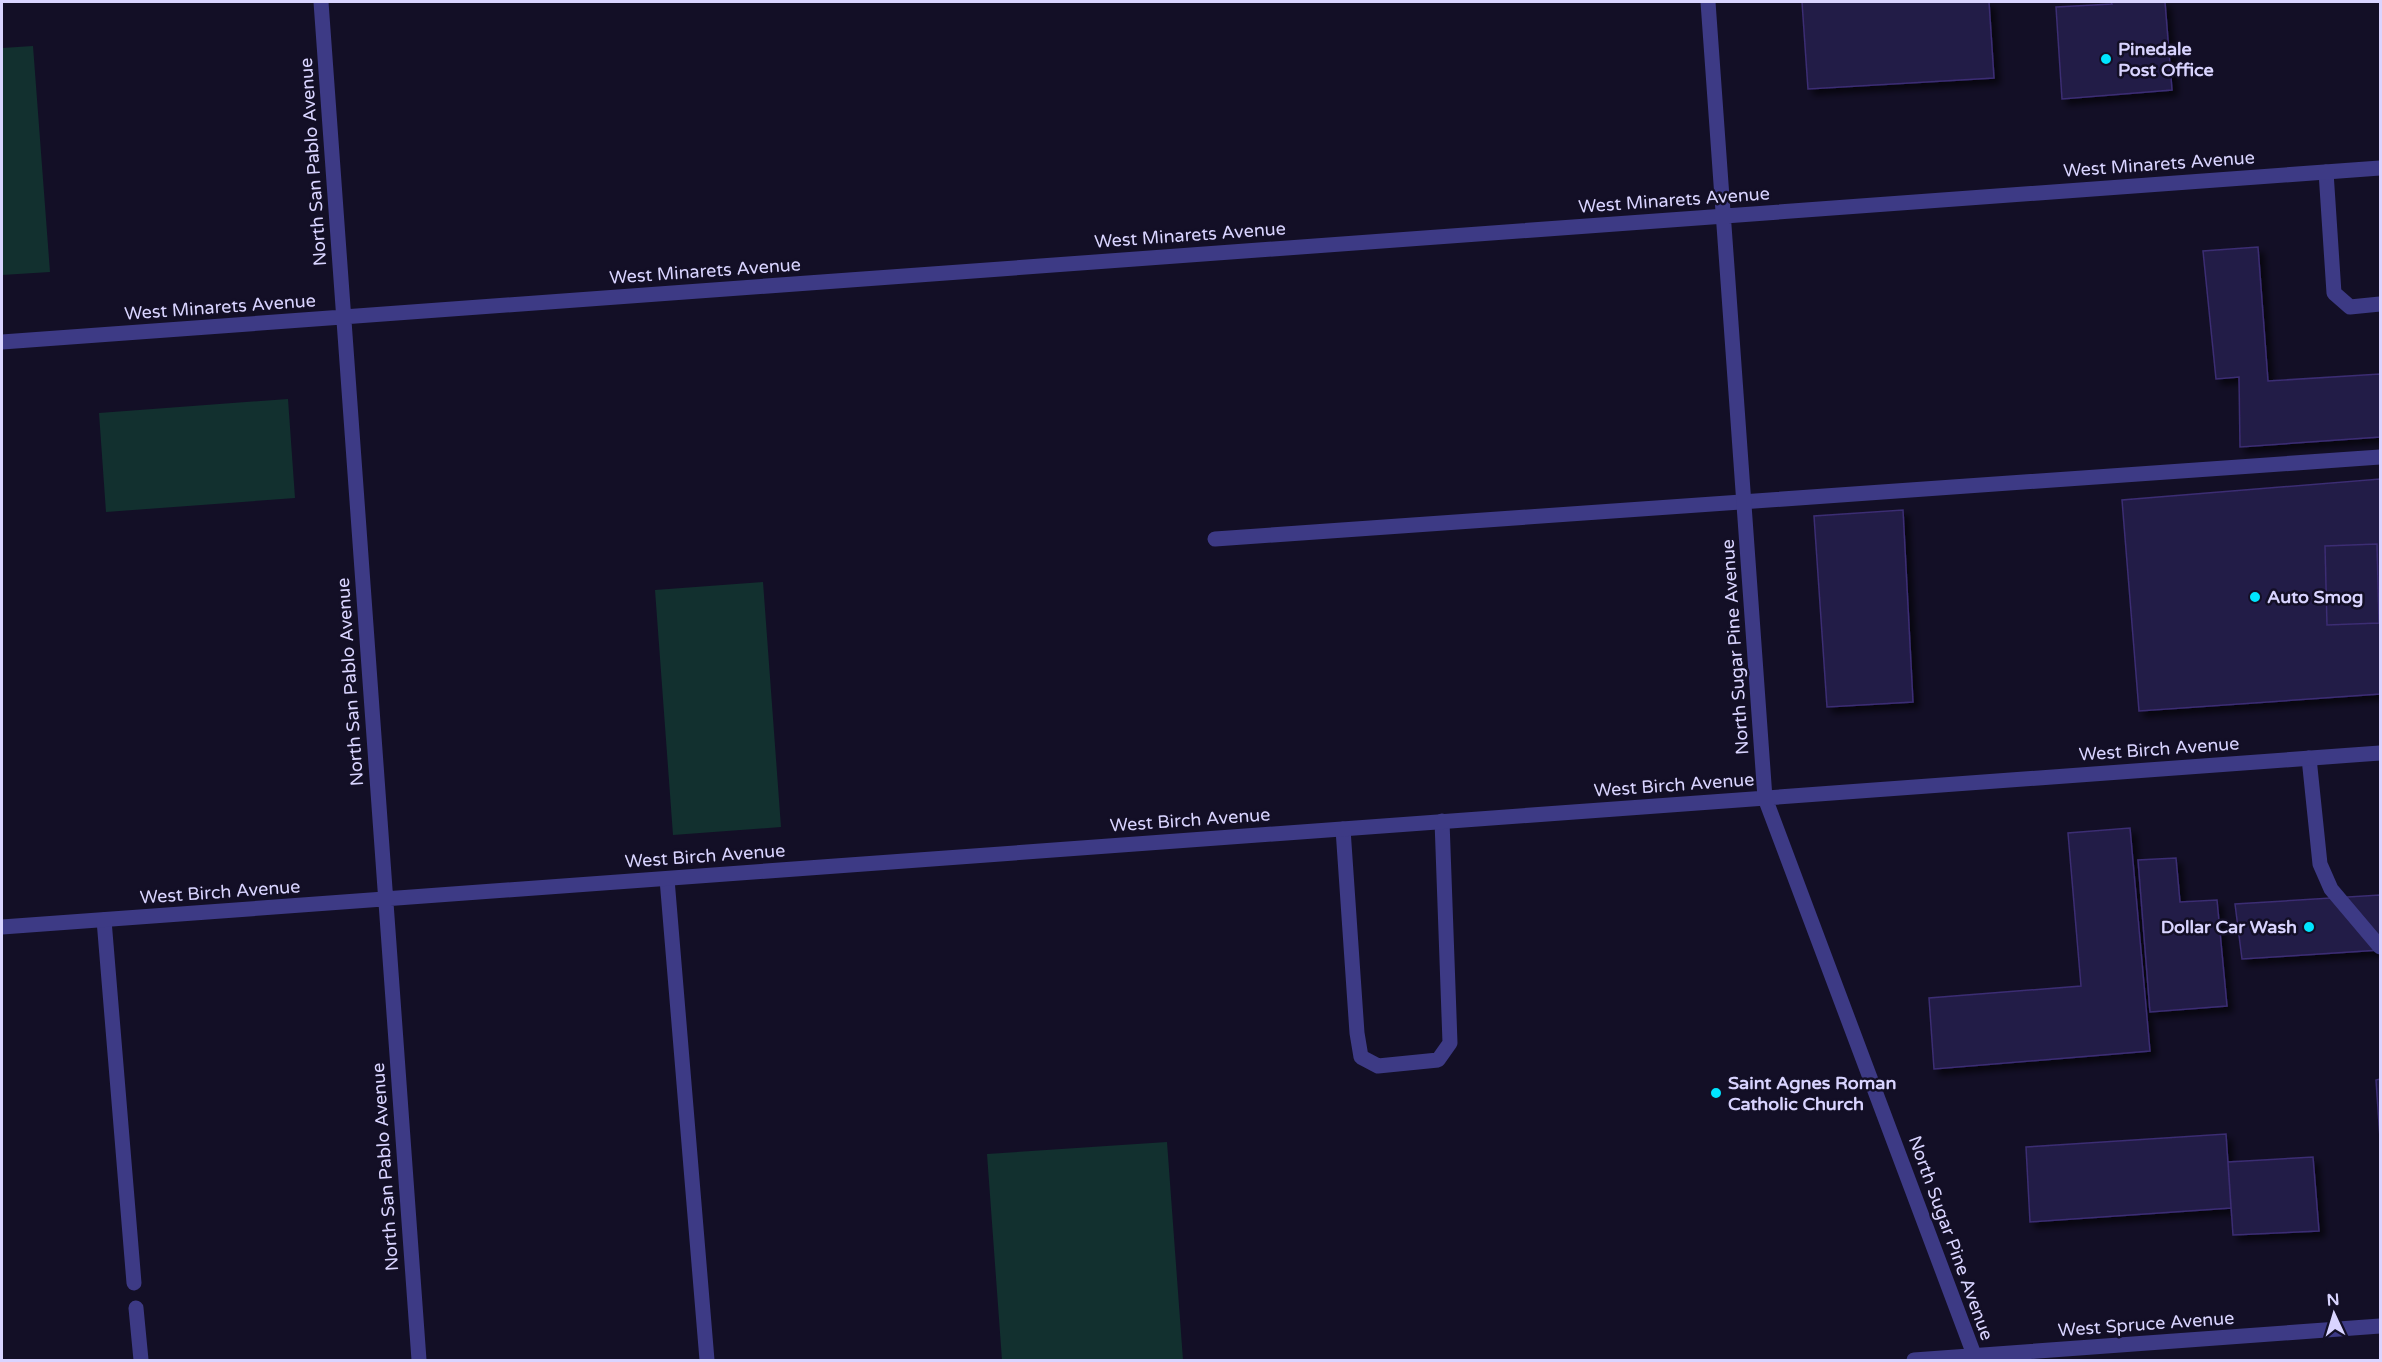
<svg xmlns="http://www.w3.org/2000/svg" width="2382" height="1362" font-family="'Varela Round',sans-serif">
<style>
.green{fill:#12302f}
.building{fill:#241b47;stroke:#3b2d73;stroke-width:1.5;filter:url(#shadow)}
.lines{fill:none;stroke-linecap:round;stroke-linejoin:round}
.service{stroke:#3d3a85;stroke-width:15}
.minor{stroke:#3d3a85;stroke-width:15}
.poi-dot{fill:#00e5ff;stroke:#130f26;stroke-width:2}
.labels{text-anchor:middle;stroke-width:5;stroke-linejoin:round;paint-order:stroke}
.poi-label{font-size:18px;font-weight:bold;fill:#d9d4ff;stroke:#130f26;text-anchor:start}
.street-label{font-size:18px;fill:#d9d4ff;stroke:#130f26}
</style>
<defs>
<filter id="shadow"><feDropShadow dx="5.5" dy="5.5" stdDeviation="3" flood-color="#0009"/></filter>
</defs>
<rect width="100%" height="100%" fill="#130f26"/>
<path class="green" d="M33,46l17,226 -48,3v-227z
M288,399l7,99 -189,14 -7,-99z
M763,582l18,245 -108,8 -18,-245z
M1167,1142l16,218h-181l-15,-206z"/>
<path class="building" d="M1802,2h187l5,76 -186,11z
M2111,2h54l7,88 -110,9 -6,-92 56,-3z
M2258,247l10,134 112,-7v63l-140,10 -1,-70 -23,2 -13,-128z
M2380,479v215l-241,17 -17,-211z
M1903,510l10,192 -86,5 -13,-191z
M2377,544l2,79 -52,2 -2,-79z
M2130,828l20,223 -216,18 -5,-71 152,-12 -13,-153z
M2176,858l4,44 37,-2 10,106 -77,6 -12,-152z
M2380,895v55l-138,9 -7,-55z
M2380,1079v59l-4,-58z
M2226,1134l5,74 -201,14 -4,-75z
M2313,1157l6,74 -86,4 -5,-73z"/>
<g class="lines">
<path class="service" d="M2326,172l8,121 16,14 30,-3
M1215,539l1165,-82
M2309,758l11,106 11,25 49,58
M1343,829l14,204 4,24 17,9 60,-6 12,-17 -8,-222
M667,879l40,481
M104,920l30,363
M136,1308l5,52"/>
<path class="minor" d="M321,2l98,1358
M1708,2l57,796 211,562
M2,342l2378,-174
M2,927l2378,-174
M1914,1360l466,-34"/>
</g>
<g class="poi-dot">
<circle cx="2106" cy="59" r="6"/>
<circle cx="2255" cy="597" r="6"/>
<circle cx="2309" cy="927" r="6"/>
<circle cx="1716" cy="1093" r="6"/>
</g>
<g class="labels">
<g class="poi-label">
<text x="2118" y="55">Pinedale<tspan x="2118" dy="21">Post Office</tspan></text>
<text x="2267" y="603">Auto Smog</text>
<text x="2297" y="933" text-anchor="end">Dollar Car Wash</text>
<text x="1728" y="1089">Saint Agnes Roman<tspan x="1728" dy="21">Catholic Church</tspan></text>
</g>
<g class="street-label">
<text transform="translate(313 162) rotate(-94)" y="6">North San Pablo Avenue</text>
<text transform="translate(2159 164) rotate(-4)" y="6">West Minarets Avenue</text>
<text transform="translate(1674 200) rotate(-4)" y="6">West Minarets Avenue</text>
<text transform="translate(1190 235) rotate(-4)" y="6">West Minarets Avenue</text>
<text transform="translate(705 271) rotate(-4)" y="6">West Minarets Avenue</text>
<text transform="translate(220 307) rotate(-4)" y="6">West Minarets Avenue</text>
<text transform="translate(1735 647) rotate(-94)" y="6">North Sugar Pine Avenue</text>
<text transform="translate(350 682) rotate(-94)" y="6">North San Pablo Avenue</text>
<text transform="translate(2159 749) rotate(-4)" y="6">West Birch Avenue</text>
<text transform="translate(1674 785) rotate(-4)" y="6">West Birch Avenue</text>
<text transform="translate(1190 820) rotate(-4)" y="6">West Birch Avenue</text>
<text transform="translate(705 856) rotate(-4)" y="6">West Birch Avenue</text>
<text transform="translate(220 892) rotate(-4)" y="6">West Birch Avenue</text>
<text transform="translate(385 1167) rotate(-94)" y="6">North San Pablo Avenue</text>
<text transform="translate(1951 1238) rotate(70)" y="6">North Sugar Pine Avenue</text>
<text transform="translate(2146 1324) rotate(-4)" y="6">West Spruce Avenue</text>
</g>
</g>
<rect width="2382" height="1362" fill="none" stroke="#d9d4ff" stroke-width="6"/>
<g transform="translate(2334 1314) rotate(356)" stroke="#130f26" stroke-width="4.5" paint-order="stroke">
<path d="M0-4.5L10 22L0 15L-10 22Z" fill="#d9d4ff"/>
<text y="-9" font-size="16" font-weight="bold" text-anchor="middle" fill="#d9d4ff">N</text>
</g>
</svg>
